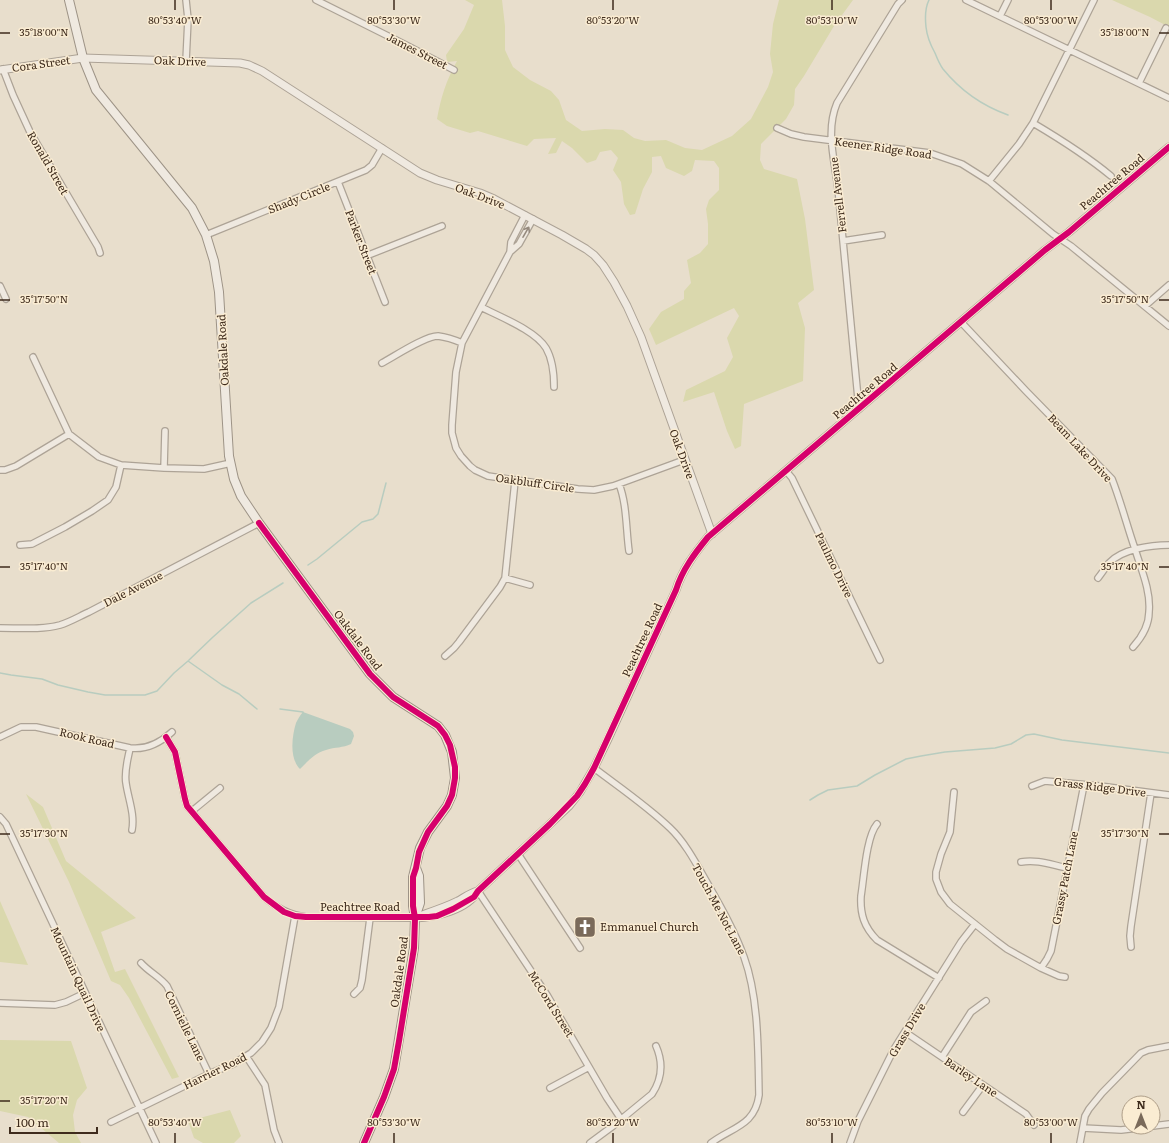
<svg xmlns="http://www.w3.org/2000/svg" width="1169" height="1143" font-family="Literata,serif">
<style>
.green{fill:#dad8ad}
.water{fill:#b8ccbf}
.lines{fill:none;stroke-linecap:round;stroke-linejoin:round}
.stream{stroke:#b8ccbf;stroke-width:1.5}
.minor-casing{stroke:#ada396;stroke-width:8}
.tertiary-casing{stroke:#ada396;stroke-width:9}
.secondary-casing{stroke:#9d9386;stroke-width:10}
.minor{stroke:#efe9e0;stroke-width:5.5}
.tertiary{stroke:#efe9e0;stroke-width:7}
.secondary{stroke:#efe9e0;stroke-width:8}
.cycleway-casing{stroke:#faecd2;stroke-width:8}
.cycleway{stroke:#d6006c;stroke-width:6}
.oneway{stroke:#968a7e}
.ticks{fill:none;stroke:#3e2b1c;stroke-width:1.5}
.labels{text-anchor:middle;stroke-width:3;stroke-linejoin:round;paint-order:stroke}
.street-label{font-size:11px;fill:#3e2b1c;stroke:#faecd2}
.poi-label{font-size:11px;fill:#3e2b1c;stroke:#faecd2;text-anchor:start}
.ticks-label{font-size:10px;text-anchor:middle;fill:#3e2b1c;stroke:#faecd2;stroke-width:3;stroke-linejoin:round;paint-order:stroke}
</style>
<rect width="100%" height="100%" fill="#e8decc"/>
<path class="green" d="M465,0h37l3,26v24l8,17 17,13 21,11 8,9 7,20 16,11 23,-2 18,1 11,8 11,3 21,-1 19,8 17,2 30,-14 19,-17 17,-32 5,-15 -3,-18 3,-30 6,-24h74l-19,26 -30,50 -9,13 -1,16 -8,14 -25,25 -1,16 4,9 33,10 8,40 9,71 -16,13 7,25 -2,53 -59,23 -3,42 -6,3 -8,-18 -13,-39 -31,10 3,-12 39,-19 8,-14 -6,-19 12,-22 -5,-8 -78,37 -7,-16 12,-17 23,-13v-8l7,-8 -4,-23 13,-7 8,-9v-20l-2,-15 3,-9 10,-10v-22l-5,-7 -19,-1 -3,11 -8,5 -18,-8 -5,-12 -9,1v15l-9,17 -8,25 -5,1 -6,-11 -3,-22 -8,-12 5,-12 -7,-8 -11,2 -4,8 -9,3 -15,-15 -10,-7 -6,12 -8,1 8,-16 -22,1 -7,7 -49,-15 -8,2 -23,-7 -10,-7c4,-22 9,-38 20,-58l-10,1 -1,-7 18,-26 10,-24z
M1112,0h57v27l-19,-10z
M26,794l17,13 23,54 70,57 -35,14 14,40 10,-3 54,108 -7,2 -43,-81 -9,-13 -9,-4 -42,-99z
M0,901l28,64 -28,-3z
M0,1040l71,1 16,47 -10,12 -4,15 2,17 6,11h-22l-31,-26 -28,-6z
M230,1110l11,26 -7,7h-31l-9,-5 -6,-17z"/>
<path class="water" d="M303,712l47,17 3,3 1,4 -3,8c-8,4 -16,3 -25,6 -11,3 -18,11 -26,19 -11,-11 -8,-33 -4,-46 2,-4 4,-8 7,-11z"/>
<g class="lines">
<path class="stream" d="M929,0c-4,8 -4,18 -3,27 1,10 4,17 9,26 2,5 5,12 8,16 17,21 40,37 65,46
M308,565l9,-6 45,-37 11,-3 5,-5 8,-31
M189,660l24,-23 38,-34 32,-20
M0,673l11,2 31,4 16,6 30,7 17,3h40l12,-4 17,-18 14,-12 34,24 17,9 18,15
M280,709l23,3v1
M810,800l8,-5 10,-5 29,-4 18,-11 31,-16 15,-3 24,-4 50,-4 16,-4 15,-9 8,-1 28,6 107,13"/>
<g class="minor-casing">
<path id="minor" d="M186,0l2,19 -2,42
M316,0l90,45 48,25
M966,0l203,98
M1000,16l8,-16
M3,69l10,26 17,37 68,115 2,6
M1139,83l27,-55
M1033,123c27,16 54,33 78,53
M777,128l14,6 13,3 126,16 32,11 27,17 64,53 18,12 98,80
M989,181l30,-37 14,-21 61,-123
M338,182l47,120
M525,215l-14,27 -1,10 9,-8 14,-25
M206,235l160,-65 6,-5 10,-17
M843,241l39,-6
M510,252l-48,91 -6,29 -4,53v8l4,15 5,8 9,10 5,4 13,6 90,13 16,1 19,-4 71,-26
M366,256l76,-30
M0,286l6,13
M1145,306l24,-21
M481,307c19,10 54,23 65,41 7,12 8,26 8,39
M961,322l65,69 86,88c9,23 15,47 23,70 6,20 16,42 14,63 0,14 -7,25 -16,35
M33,357l36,77 30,23 22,8 43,3 40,1 27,-6
M382,363c13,-7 43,-27 56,-27 8,1 17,4 24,7
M859,409c-7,-70 -13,-140 -20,-210 -2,-32 -15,-65 -2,-96l61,-99 4,-4
M164,468l1,-37
M0,470h5l11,-4 53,-32
M786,471l6,7 88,182
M619,484c8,20 7,46 10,67
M20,545l12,-1 33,-17 27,-16 16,-11 8,-13 5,-22
M505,578l25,7
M1098,578c4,-5 7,-10 11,-15 13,-14 42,-18 60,-18
M0,628c20,0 41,2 60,-3 10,-3 20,-9 29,-13l170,-89
M445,656l9,-8 5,-6 41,-55 5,-9 10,-97
M0,737l21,-10h15l94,21c16,2 30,-5 42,-16
M166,737l9,15 10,47 2,7 77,91c13,11 25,18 42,20l109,1
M130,748c-2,11 -6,23 -4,35 2,15 9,31 6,47
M594,768c25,19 53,38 76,60 16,15 28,39 39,58 13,23 26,46 35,71 15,41 14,95 15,138 -4,31 -27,32 -48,48
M1032,786l13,-5 55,5 69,9
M954,792l-4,40 -9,22 -5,18v7l5,13 9,12 45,36 12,9 34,19 18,8 6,1
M192,811l28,-23
M0,817l6,7 150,319
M877,824c-11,13 -13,54 -16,72 -1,18 3,31 16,44l62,38
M518,854l62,94
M1021,862c16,-3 31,3 47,6
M478,891l69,104 60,103 14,21
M1131,947l-1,-11 1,-10 20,-133
M141,963c8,9 19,14 26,23l42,88
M1041,968l6,-9 4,-8 33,-166
M354,994l6,-6 2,-8 8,-62
M0,1003l55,2 11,-3 19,-9
M905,1032l121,82 8,11
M246,1056l19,29 9,45 5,13
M942,1057l29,-45 15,-11
M550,1088l39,-21
M963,1112l20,-27
M111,1122l98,-48 24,-10 18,-11 11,-11 9,-14 8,-21 16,-91
M1153,1126l16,-2
M1083,1128l38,2 26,-3
M590,1143l23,-17 39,-32c10,-15 11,-32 4,-48
M850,1143l8,-22 36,-72 67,-107 14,-18
M1080,1143l5,-27 4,-7 13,-16 39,-40 7,-3 21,-4"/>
</g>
<g class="tertiary-casing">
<path id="tertiary" d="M0,70l83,-12 157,5 9,2 13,6 158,102 17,7 43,13 14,6 68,36 24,14 8,6 9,10 11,17 13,24 14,31 71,197
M422,915c12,-4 24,-8 36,-14 7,-4 12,-8 20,-10
M415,918c21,-1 52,-8 63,-27l72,-67 19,-18 11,-14 14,-24 14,-29 68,-149c6,-20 19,-37 32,-53l337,-287 24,-18 100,-85"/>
</g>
<g class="secondary-casing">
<path id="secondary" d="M69,0l14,58 13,32 96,118 14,27 8,26 5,31 10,164 5,23 7,17 18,27 111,151 23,23 45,29 7,9 7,17 3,26 -3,17 -5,11 -19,26 -8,16 -7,29v29l2,12 -1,30 -20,121 -10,28 -20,46
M416,868l3,8 1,27 -4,12"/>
</g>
<use href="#minor" class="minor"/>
<use href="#tertiary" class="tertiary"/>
<use href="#secondary" class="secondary"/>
<g class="cycleway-casing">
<path id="cycleway" d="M259,523l111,151 23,23 45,29 7,9 5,10 5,22v11l-3,17 -5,11 -19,26 -9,20 -3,16 -3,9v29l2,12 -1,30 -15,93 -5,28 -10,28 -20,46
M166,737l9,15 10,47 2,7 77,91 20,15 11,4 11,1h123l8,-1 16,-7 21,-12 4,-6 72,-67 27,-28 8,-12 9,-16 82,-178c6,-20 19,-37 32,-53l337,-287 24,-18 100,-85"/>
</g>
<use href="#cycleway" class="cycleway"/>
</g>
<defs><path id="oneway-shaft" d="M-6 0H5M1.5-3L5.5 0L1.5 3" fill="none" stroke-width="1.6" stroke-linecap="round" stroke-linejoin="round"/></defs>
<use class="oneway" href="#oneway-shaft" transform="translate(526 232) rotate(-60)"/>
<path class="ticks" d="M175,0v10M394,0v10M613,0v10M832,0v10M1051,0v10M0,33h10M1159,33h10M0,300h10M1159,300h10M0,567h10M1159,567h10M0,834h10M1159,834h10M0,1101h10M175,1133v10M394,1133v10M613,1133v10M832,1133v10M1051,1133v10"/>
<defs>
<g id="church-square" transform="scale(1.15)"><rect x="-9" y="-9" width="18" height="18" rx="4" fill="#7a6a5a" stroke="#faecd2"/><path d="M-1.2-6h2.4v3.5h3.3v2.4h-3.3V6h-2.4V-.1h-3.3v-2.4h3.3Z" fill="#fff"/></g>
</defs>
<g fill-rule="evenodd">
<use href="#church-square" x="585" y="927"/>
</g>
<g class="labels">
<g class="street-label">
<text transform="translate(417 51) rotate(27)" y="4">James Street</text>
<text transform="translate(180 61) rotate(2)" y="4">Oak Drive</text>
<text transform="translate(41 64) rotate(-8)" y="4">Cora Street</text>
<text transform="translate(883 148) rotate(8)" y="4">Keener Ridge Road</text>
<text transform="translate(48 163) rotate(60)" y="4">Ronald Street</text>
<text transform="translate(1112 182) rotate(-40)" y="4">Peachtree Road</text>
<text transform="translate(838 195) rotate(-97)" y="4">Ferrell Avenue</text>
<text transform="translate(480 196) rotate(21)" y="4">Oak Drive</text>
<text transform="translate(299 198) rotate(-22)" y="4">Shady Circle</text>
<text transform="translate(361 242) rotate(69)" y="4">Parker Street</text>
<text transform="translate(223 350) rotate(-93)" y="4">Oakdale Road</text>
<text transform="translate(865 391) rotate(-40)" y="4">Peachtree Road</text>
<text transform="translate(1080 448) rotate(47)" y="4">Beam Lake Drive</text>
<text transform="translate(682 454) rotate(70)" y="4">Oak Drive</text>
<text transform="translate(535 483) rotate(8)" y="4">Oakbluff Circle</text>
<text transform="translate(834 565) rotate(64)" y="4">Paulmo Drive</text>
<text transform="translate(133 589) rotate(-27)" y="4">Dale Avenue</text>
<text transform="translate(358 640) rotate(53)" y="4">Oakdale Road</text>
<text transform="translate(642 640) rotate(-65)" y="4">Peachtree Road</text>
<text transform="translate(87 738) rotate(13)" y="4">Rook Road</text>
<text transform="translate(1100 787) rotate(7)" y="4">Grass Ridge Drive</text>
<text transform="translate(1065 878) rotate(-79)" y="4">Grassy Patch Lane</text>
<text x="360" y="911">Peachtree Road</text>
<text transform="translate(719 909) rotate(62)" y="4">Touch Me Not Lane</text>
<text transform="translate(399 972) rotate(-82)" y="4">Oakdale Road</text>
<text transform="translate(78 979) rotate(65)" y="4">Mountain Quail Drive</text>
<text transform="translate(551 1004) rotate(58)" y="4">McCord Street</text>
<text transform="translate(185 1026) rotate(64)" y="4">Cornielle Lane</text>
<text transform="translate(907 1030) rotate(-59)" y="4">Grass Drive</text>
<text transform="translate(215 1071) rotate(-26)" y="4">Harrier Road</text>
<text transform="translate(971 1077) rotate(34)" y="4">Barley Lane</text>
</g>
<g class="poi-label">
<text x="600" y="931">Emmanuel Church</text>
</g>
</g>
<g class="ticks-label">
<text x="175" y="24">80°53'40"W</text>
<text x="394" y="24">80°53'30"W</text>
<text x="613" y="24">80°53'20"W</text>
<text x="832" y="24">80°53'10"W</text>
<text x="1051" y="24">80°53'00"W</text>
<text x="44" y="36">35°18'00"N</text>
<text x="1125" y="36">35°18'00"N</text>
<text x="44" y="303">35°17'50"N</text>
<text x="1125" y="303">35°17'50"N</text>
<text x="44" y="570">35°17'40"N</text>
<text x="1125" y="570">35°17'40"N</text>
<text x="44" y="837">35°17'30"N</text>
<text x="1125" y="837">35°17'30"N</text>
<text x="44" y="1104">35°17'20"N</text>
<text x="175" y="1126">80°53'40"W</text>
<text x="394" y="1126">80°53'30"W</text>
<text x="613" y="1126">80°53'20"W</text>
<text x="832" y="1126">80°53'10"W</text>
<text x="1051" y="1126">80°53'00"W</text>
</g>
<g transform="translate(1141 1115)"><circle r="19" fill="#faecd2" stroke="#af9f89"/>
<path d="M0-3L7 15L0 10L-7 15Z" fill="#7a6a5a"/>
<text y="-6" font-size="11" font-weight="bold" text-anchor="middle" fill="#3e2b1c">N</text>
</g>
<path d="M10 1127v6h87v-6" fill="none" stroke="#3e2b1c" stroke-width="2"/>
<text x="16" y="1127" font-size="12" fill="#3e2b1c" stroke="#faecd2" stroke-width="3" paint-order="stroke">100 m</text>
</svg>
